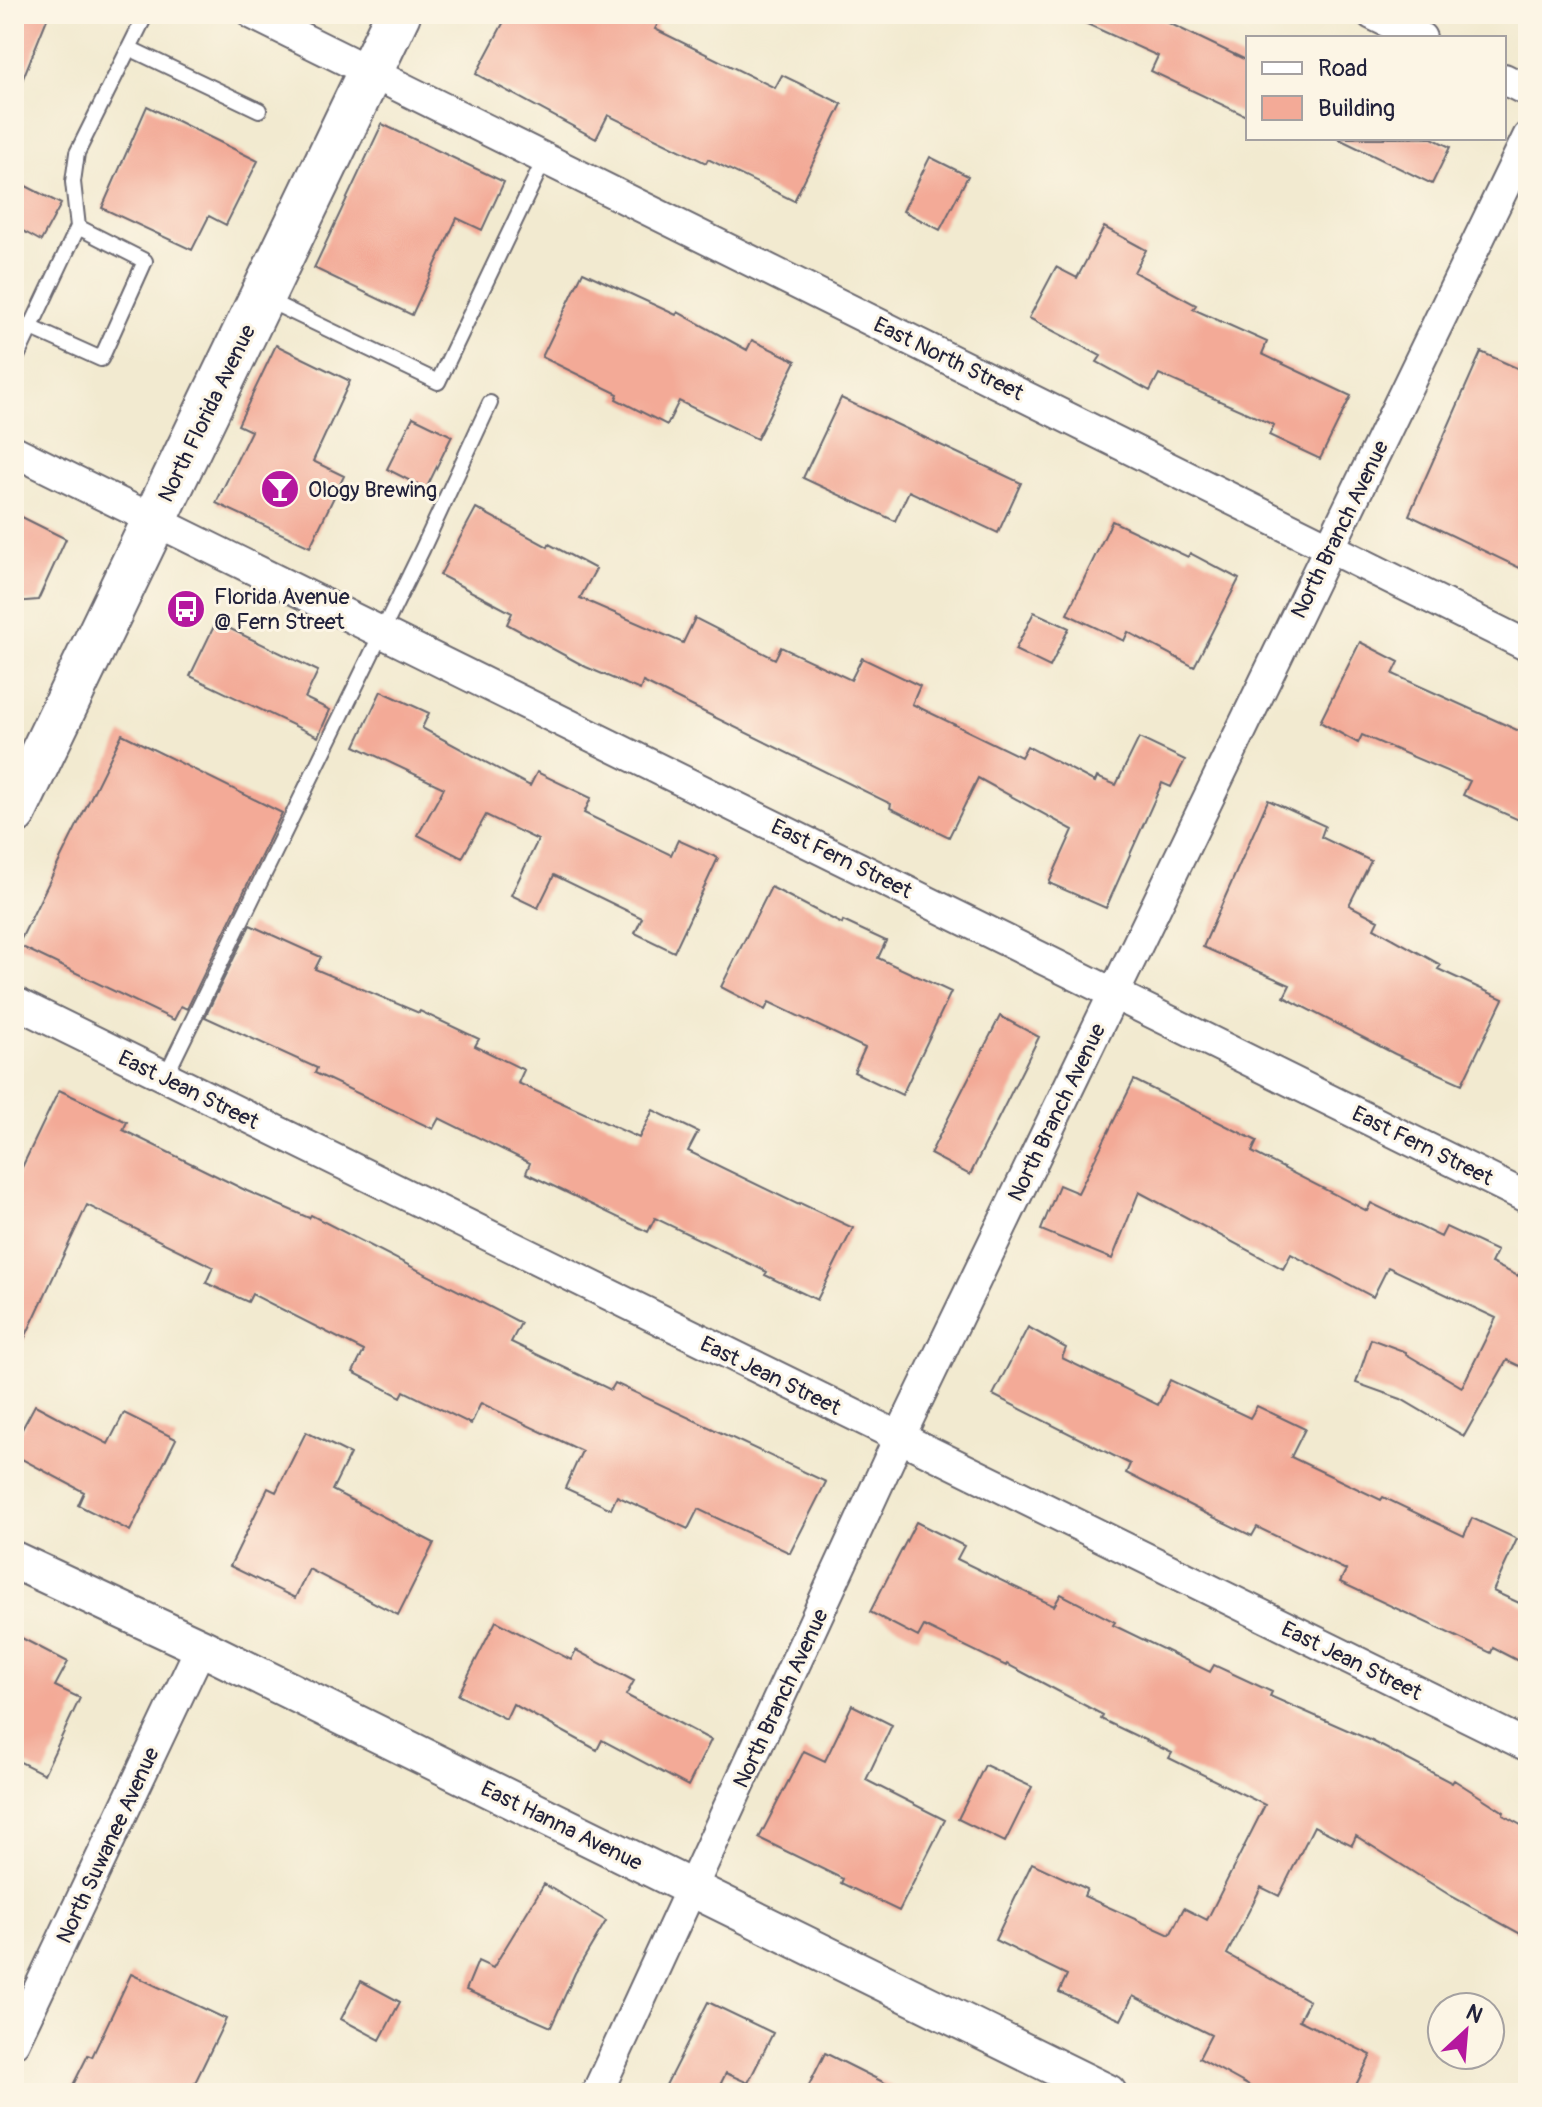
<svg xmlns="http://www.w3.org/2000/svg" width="1542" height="2107" font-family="Pangolin,sans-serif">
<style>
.building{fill:#f3aa97}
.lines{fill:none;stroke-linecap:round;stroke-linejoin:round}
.service-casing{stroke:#6b686f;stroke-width:18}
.minor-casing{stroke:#6b686f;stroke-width:34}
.tertiary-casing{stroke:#6b686f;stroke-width:40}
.primary-casing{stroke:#6b686f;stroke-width:48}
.service{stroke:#fff;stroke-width:14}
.minor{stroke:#fff;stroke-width:30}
.tertiary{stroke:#fff;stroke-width:36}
.primary{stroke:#fff;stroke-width:44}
.labels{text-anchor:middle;stroke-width:6;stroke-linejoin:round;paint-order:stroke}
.street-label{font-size:22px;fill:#22223b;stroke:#fcf5e5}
.poi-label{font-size:22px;fill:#22223b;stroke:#fcf5e5;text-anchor:start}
</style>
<rect width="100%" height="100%" fill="#fcf5e5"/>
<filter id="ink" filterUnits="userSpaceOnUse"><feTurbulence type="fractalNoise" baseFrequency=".0125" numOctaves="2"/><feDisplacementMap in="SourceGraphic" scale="16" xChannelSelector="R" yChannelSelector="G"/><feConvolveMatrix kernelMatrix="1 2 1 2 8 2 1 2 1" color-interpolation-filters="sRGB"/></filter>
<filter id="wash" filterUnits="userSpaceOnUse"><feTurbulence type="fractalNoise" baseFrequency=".006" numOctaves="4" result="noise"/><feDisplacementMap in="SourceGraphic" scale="32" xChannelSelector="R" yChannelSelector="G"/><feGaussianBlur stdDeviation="1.8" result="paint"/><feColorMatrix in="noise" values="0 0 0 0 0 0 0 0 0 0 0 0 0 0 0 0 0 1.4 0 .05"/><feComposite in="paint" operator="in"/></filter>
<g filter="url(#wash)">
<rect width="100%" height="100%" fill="#f2ead0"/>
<g id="blocks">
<path class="building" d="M14,14h35l-34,84 -1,-1z
M508,14h155l-8,15 120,59 7,-13 60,29 -48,97 -86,-42 -2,4 -98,-48 -12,24 -120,-65z
M1065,14h85l98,47v56l-97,-46 7,-15z
M147,106l111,55 -32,64 -17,-9 -17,34 -90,-42z
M382,124l122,58 -22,48 -25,-12 -45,97 -98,-47z
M1337,138h95l18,9 -18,37z
M930,157l38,19 -28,54 -37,-19z
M24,185l37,19 -20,37 -27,-15v-22z
M1104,227l42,23 -12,22 62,33 -3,4 74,33 -5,12 89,42 -31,63 -51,-24 5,-10 -115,-51 -9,17 -53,-29 4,-6 -72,-38 27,-51 21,11z
M583,272l93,43 2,-3 69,38 5,-10 44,21 -39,78 -78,-38 -12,24 -51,-26 2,-5 -76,-37z
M276,345l74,36 -37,80 31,15 -34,71 -94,-44 35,-72 -13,-6z
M1481,352l47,21v199l-119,-57z
M841,398l180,85 -23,50 -89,-42 -14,30 -92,-43z
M413,417l39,19 -26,53 -39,-20z
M476,508l72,39 1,-3 47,25 -16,29 103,45 12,-25 80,41 6,-12 70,33 11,-22 58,28 -8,18 109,53 6,-11 68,36 2,-5 19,8 23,-47 46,22 -14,27 -9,-4 -56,125 -57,-25 24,-53 -95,-52 -29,59 -59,-29 1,-4 -248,-122 -3,8 -54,-23 -79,-43 5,-11 -72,-38z
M14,513l52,26 -28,61 -24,2z
M1112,521l76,36 2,-4 49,26 -45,88 -66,-35 -4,9 -57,-27z
M1034,612l35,16 -19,39 -35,-17z
M216,622l102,49 -13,27 25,12 -12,27 -128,-61z
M1360,642l39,20 -6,12 135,61v89l-65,-29 7,-14 -108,-46 -4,8 -38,-21z
M381,691l48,22 -7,15 108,58 7,-14 54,26 -7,15 87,42 7,-15 40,18 -44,94 -39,-19 7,-15 -88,-43 -16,33 -27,-13 27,-55 -52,-25 -24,43 -44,-23 26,-47 -89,-42z
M122,734l160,79 -95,196 -6,-3 -7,14 -156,-75z
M1268,800l57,26 -4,11 50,24 -22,44 29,15 -4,8 67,37 -3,4 65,30 -41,85 -67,-30 -111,-57 6,-12 -87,-38z
M771,887l71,37 1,-3 43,20 -8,17 73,34 -49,103 -48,-23 11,-24 -96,-46 -4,8 -44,-23z
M250,925l71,32 -6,12 104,44 1,-2 59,28 -4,7 49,24 -6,13 121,55 14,-28 45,22 -10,19 111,54 1,-2 53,25 -36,72 -52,-25 2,-3 -112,-54 -7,14 -122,-59 4,-10 -91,-45 -6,11 -118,-56 2,-5 -112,-51z
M1000,1016l39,21 -69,138 -40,-21z
M1134,1080l123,61 -5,11 115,59 4,-8 70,34 5,-10 51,24 -6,12 27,13 10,-22v116l-21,-10 -43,76 -63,-37 -45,-16 15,-44 35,13v2l56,33 34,-69 -108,-51 -15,30 -82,-43 -8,15 -144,-77 -27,67 -71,-29 18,-45 19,8z
M59,1090l68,32 -4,8 124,61 62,27 2,-3 210,108 -10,19 100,48 4,-7 211,99 -36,71 -92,-44 -10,20 -71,-33 -6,13 -46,-21 17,-37 -101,-48 -10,21 -67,-33 -3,6 -48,-25 11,-21 -112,-57 -4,8 -42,-19 7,-16 -126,-62 -73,156v-177z
M1028,1327l38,21 -4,10 96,47 12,-25 80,38 7,-12 48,23 -14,28 90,43 2,-3 81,39 8,-18 45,21 -24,52 35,16v59l-35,-18 -2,5 -151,-71 6,-12 -89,-43 -5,9 -49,-24 -77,-39 4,-9 -137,-69z
M35,1405l73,39 16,-31 52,26 -46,92 -52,-26 6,-13 -70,-37v-11z
M306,1432l44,22 -18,36 102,53 -36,72 -89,-46 -14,29 -65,-32 38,-78 8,4z
M916,1522l48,24 -7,13 97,47 7,-12 54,28 -2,3 97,47 4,-7 58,27 -2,4 100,44 82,43 2,-3 50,32 -1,3 25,14v109l-77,-42 -95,-60 -4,9 -38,-19 -35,70 -18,-9 -34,67 82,47 -10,19 72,35 -19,38h-90l-63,-35 12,-23 -78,-39 -12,24 -62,-28 8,-17 -72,-35 37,-77 55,26 -3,7 86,39 14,-27 23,12 58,-115 -96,-47 3,-5 -71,-34 2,-4 -96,-51 -1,2 -82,-40 -6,11 -48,-25z
M496,1621l75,39 5,-10 58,31 -8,14 85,45 -23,46 -86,-46 -5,10 -84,-46 -7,15 -48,-24z
M14,1634l54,28 -13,24 25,12 -36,76 -30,-15z
M852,1705l40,20 -26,55 79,40 -46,91 -58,-28 2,-4 -84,-41 45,-87 21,10z
M985,1765l47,22 -27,55 -47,-23z
M544,1884l62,37 -31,52 -24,54 -85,-37 12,-29 15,7z
M131,1974l95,45 -36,74h-121l19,-38 4,2z
M361,1981l39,21 -20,38 -39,-21z
M708,2002l65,31 -25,50 -22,-10 -10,20h-54z
M825,2053l80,40h-100z"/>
</g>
</g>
<g filter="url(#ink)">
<use href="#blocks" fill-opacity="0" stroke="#6b686f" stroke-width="2"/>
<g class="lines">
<g class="service-casing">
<path id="service" d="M129,48l130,62
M265,299l173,83 107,-224
M32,328l69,31 44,-98 -67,-34
M14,363l64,-136 -5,-45 4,-29 69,-139
M165,1077l257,-527 68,-147"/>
</g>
<g class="minor-casing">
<path id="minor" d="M253,14l1275,632
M1372,14l49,24
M1504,79l24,12
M14,451l1514,747
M14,1002l1514,744
M14,2042l187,-395
M597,2093l302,-655 629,-1301"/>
</g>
<g class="tertiary-casing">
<path id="tertiary" d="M14,1560l187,87 907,446"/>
</g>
<g class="primary-casing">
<path id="primary" d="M14,812l384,-798"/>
</g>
<use href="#service" class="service"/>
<use href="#minor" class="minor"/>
<use href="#tertiary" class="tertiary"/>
<use href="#primary" class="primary"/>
</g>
</g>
<defs>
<g id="bar-disc" transform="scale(2)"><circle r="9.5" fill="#b5179e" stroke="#fcf5e5"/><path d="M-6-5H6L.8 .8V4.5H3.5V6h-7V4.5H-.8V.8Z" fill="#fff"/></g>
<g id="bus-disc" transform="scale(2)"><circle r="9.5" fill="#b5179e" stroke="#fcf5e5"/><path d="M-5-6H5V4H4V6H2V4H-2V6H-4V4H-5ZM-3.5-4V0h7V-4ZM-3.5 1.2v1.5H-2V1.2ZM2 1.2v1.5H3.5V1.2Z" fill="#fff"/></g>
</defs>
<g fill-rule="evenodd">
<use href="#bar-disc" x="280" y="489"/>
<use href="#bus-disc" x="186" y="609"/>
</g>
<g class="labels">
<g class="street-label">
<text transform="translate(949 358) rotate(26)" y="8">East North Street</text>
<text transform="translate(206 413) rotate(-64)" y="8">North Florida Avenue</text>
<text transform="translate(1339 529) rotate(-64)" y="8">North Branch Avenue</text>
<text transform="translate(842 858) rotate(26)" y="8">East Fern Street</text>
<text transform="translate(189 1089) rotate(26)" y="8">East Jean Street</text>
<text transform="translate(1056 1112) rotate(-64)" y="8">North Branch Avenue</text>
<text transform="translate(1423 1145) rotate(26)" y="8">East Fern Street</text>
<text transform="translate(771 1375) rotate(26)" y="8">East Jean Street</text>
<text transform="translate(1352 1660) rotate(26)" y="8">East Jean Street</text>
<text transform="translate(780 1698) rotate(-65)" y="8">North Branch Avenue</text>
<text transform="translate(562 1825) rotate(26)" y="8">East Hanna Avenue</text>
<text transform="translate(107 1845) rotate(-65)" y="8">North Suwanee Avenue</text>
</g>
<g class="poi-label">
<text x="308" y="497">Ology Brewing</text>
<text x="214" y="604">Florida Avenue<tspan x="214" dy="25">@ Fern Street</tspan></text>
</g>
</g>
<rect width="1542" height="2107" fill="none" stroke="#fcf5e5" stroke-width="48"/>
<rect x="1246" y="36" width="260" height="104" fill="#fcf5e5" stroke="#a5a1a1" stroke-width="2"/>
<rect x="1262" y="62" width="40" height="12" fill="#ffffff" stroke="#a5a1a1" stroke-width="2"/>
<text x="1318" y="76" font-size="24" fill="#22223b">Road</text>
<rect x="1262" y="96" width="40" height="24" fill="#f3aa97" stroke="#a5a1a1" stroke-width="2"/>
<text x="1318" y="116" font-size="24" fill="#22223b">Building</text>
<g transform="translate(1466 2031) rotate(26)"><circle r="38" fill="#fcf5e5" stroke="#a5a1a1" stroke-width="2"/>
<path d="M0-6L14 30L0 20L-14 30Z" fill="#b5179e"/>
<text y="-12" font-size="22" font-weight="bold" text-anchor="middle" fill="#22223b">N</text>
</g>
</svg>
